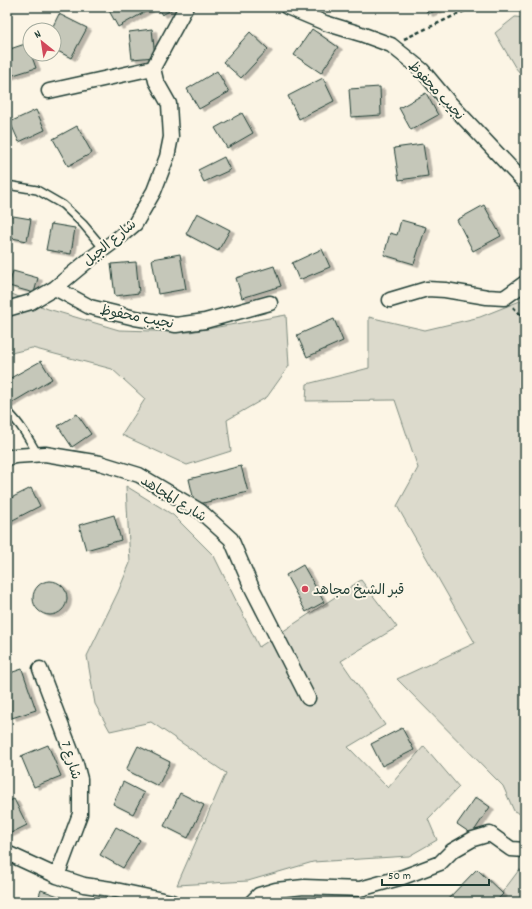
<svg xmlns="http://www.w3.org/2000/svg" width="532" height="909" font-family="Dekko,'Playpen Sans Arabic',sans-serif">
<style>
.green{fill:#dcdacc;stroke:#7e8c80}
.building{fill:#c5c7b9;stroke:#1f3d34;filter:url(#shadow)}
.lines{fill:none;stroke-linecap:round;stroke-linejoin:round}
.lane-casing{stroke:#1f3d34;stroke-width:10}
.street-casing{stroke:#1f3d34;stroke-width:17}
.path{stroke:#1f3d34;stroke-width:2.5;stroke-dasharray:4 3;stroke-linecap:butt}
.lane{stroke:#fcf5e5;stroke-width:7}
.street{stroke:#fcf5e5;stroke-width:14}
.poi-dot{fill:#d1495b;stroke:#fcf5e5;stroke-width:1.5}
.labels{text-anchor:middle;stroke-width:4;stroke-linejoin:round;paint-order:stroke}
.street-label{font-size:14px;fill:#1f3d34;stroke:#fcf5e5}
.poi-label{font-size:14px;fill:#1f3d34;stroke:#fcf5e5;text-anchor:start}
</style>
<defs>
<filter id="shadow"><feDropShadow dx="4.5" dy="2.5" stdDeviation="0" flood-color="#0004"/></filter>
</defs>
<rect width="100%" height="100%" fill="#fcf5e5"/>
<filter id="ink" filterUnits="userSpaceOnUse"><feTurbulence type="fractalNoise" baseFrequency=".025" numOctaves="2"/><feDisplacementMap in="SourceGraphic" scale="8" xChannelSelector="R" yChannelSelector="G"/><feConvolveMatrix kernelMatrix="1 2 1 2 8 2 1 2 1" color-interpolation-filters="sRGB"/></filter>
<g filter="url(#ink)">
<path class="green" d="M515,17l10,1v61l-10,-12 -20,-34z
M7,292l41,17 71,21 71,2 96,-17 3,51 -22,31 -40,23 4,31 -44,14 -65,-30 23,-36 -33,-30 -80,-21 -25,6z
M525,299v517l-11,-5 -11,-25 -106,-107 78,-36 -78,-137 21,-38 -23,-68 -89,1 1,-17 62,-16v-51l56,13 55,-13z
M126,486l47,29 41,41 45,91 102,-67 36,47 -56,34 44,64 -37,22 40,41 36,-42 35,41 -31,32 9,21 -28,16 -96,6 -65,19 -71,4 49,-112 -75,-51 -41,9 -15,-27 -8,-48 31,-64 12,-29z
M519,870l6,1v31h-30z"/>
<path class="building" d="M107,7h42l1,2 -32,18z
M157,7h20l-15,8z
M312,7h15l-13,6z
M425,7h20l-17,7z
M59,14l28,14 -16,30 -17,-9v-19h-3z
M152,29l3,28 -23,2 -3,-27z
M312,29l26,18 -17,26 -27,-18z
M250,32l18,17 -27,29 -18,-16z
M28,43l2,7v4h1l5,14 -29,9v-27z
M217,71l12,21 -30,17 -12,-20z
M323,78l11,23 -35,18 -11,-23z
M380,87l1,28 -30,2 -2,-28z
M426,93l12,22 -27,15 -12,-22z
M36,110l9,20 -26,12 -9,-20z
M242,113l11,20 -26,15 -12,-20z
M77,126l15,27 -24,13 -15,-27z
M423,144l5,32 -29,4 -5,-32z
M224,157l6,13 -26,12 -6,-12z
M484,205l17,31 -28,15 -16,-31z
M197,213l33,17 -12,21 -32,-17z
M7,215l24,4 -4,22 -20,-4z
M401,220l25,7 -12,37 -30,-9 6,-22 7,2z
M51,224l24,4 -4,26 -25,-4z
M322,249l8,18 -31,13 -7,-17z
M180,254l6,35 -28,5 -6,-35z
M136,262l3,31 -24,3 -4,-32z
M274,266l7,20 -39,12 -6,-20z
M13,271l25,7 -4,15 -25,-7z
M334,319l9,22 -36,16 -10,-22z
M41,361l11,18 -44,26 -1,-1v-24z
M77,414l14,20 -19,13 -14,-21z
M241,466l7,26 -53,13 -6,-26z
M31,488l9,18 -33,17v-23z
M114,515l7,25 -35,10 -7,-25z
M303,565l21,37 -18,10 -20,-37z
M33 598a17 17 0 1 1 34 0a17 17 0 1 1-34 0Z
M22,669l14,41 -24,8 -5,-14v-30z
M402,728l12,22 -32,16 -11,-22z
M48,745l13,31 -27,11 -13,-31z
M138,746l32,16 -12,24 -32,-16z
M123,782l21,11 -11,21 -20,-10z
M180,793l24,12 -16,33 -24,-12z
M476,797l14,10 -18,27 -15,-10z
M14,799l13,26 -20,10v-33z
M116,827l24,13 -17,28 -23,-13z
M477,869l26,25 -8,8h-50z
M41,890l32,11v1h-36z"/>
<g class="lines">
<g class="lane-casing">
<path id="lane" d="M7,185l30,5 26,15 20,19 21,25
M7,411c13,12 22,28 31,44"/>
</g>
<g class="street-casing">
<path id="street" d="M287,7l38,16 36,11 30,11 31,25 25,30 78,83
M49,91l104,-23
M55,288l35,19 45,11 41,7 29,-4 65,-18
M390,300l37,-11 18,1 42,7 17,1 21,-15
M7,309l24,-7 24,-14 35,-29 26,-19 19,-16 19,-33 13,-34 4,-20 -2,-33 -13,-23 -3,-13 33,-61
M7,458l8,-2 30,-2 55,9 39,12 61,36 31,28 21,49 56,110
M40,669l36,95 4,15v35l-23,62
M7,853l50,23 27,9 27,4 61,13
M252,902l7,-7 17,-5 28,-3 56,2 43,-12 37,-14 12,-12 21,-12 17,-5 21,15 14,1"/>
</g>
<path class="path" d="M404,39l69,-32
M513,307l12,12"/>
<use href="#lane" class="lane"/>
<use href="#street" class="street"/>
</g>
</g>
<circle class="poi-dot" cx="305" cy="589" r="4"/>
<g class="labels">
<g class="street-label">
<text transform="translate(437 90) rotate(47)" y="5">نجيب محفوظ</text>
<text transform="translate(109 242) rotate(-40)" y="5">شارع الجبل</text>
<text transform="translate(137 316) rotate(11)" y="5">نجيب محفوظ</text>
<text transform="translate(174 498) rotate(32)" y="5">شارع المجاهد</text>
<text transform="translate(72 760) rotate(73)" y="5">شارع 7</text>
</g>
<g class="poi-label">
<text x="313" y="594">قبر الشيخ مجاهد</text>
</g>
</g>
<rect width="532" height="909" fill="none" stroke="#fcf5e5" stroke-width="24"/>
<rect x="12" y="12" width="508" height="885" fill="none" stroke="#1f3d34" stroke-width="1.5" filter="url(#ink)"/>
<g transform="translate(42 42) rotate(330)"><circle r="19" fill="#fcf5e5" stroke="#a4ab9e"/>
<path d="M0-3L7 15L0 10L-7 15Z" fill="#d1495b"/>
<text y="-6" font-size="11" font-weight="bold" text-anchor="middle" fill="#1f3d34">N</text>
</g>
<path d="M382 879v6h107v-6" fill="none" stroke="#1f3d34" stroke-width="2"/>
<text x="388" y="879" font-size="12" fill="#1f3d34" stroke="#fcf5e5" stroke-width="3" paint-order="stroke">50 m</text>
</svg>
